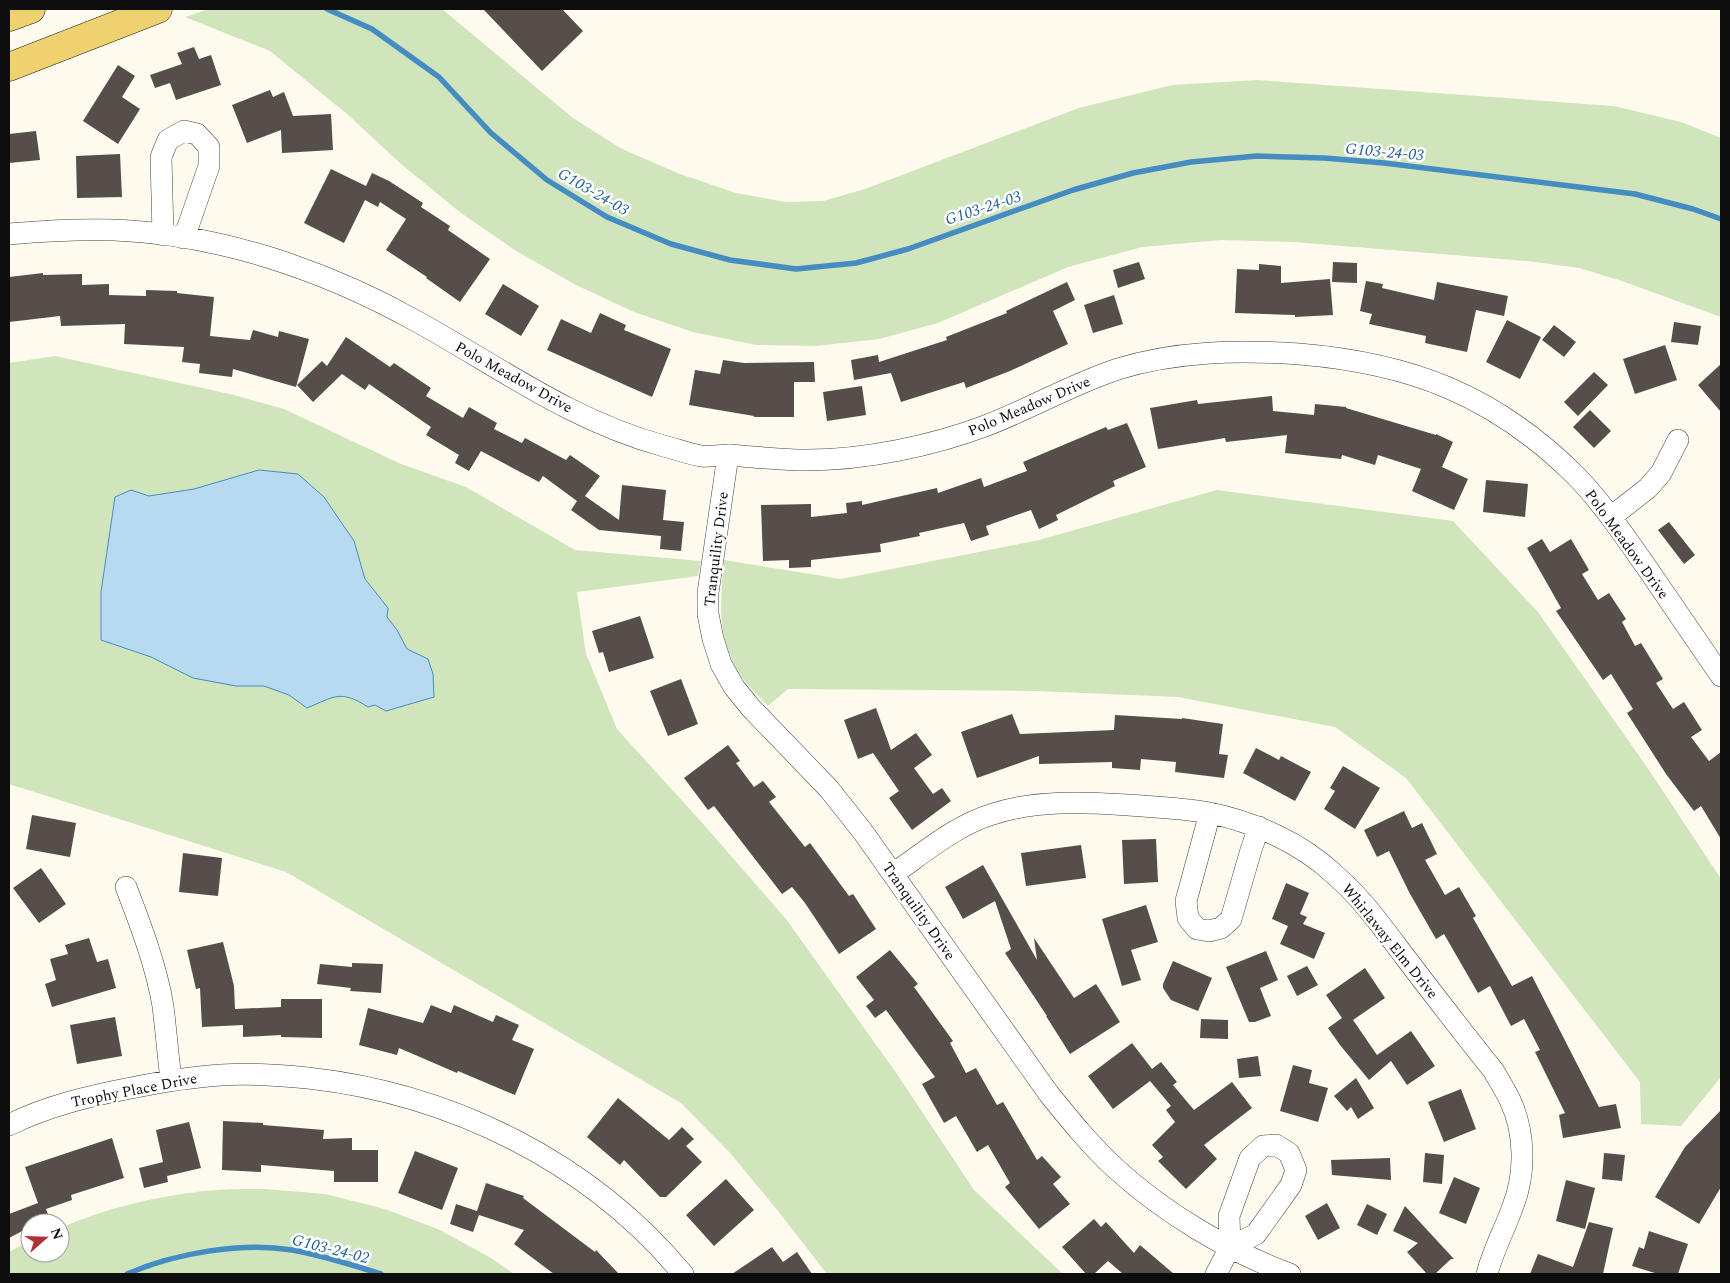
<svg xmlns="http://www.w3.org/2000/svg" width="1730" height="1283" font-family="Spectral,serif">
<style>
.green{fill:#d0e5bb}
.water{fill:#b7daf1;stroke:#448cc2}
.lines{fill:none;stroke-linecap:round;stroke-linejoin:round}
.stream{stroke:#448cc2;stroke-width:5.5}
.building{fill:#554e4a}
.street-casing{stroke:#404040;stroke-width:22}
.primary-casing{stroke:#1e1e1e;stroke-width:29}
.street{stroke:#fff;stroke-width:21}
.primary{stroke:#edd26f;stroke-width:28}
.labels{text-anchor:middle;stroke-width:5;stroke-linejoin:round;paint-order:stroke}
.street-label{font-size:15px;fill:#0d0d0d;stroke:#fff}
.water-label{font-size:16px;font-style:italic;fill:#215f94;stroke:#fff}
</style>
<rect width="100%" height="100%" fill="#fefbee"/>
<path class="green" d="M209,9h233l131,109 49,31 58,25 56,19 50,9 37,-1 42,-12 214,-81 93,-23 86,-5 356,26 67,16 40,16v179l-99,-36 -43,-13 -52,-7 -234,-19 -72,-2 -79,7 -74,20 -130,56 -59,16 -63,7 -60,-1 -63,-13 -59,-20 -58,-27 -60,-34 -55,-38 -60,-49 -54,-50 -77,-63 -85,-34z
M55,356l175,38 54,15 117,55 65,23 109,63 126,11 -3,15 -121,16 9,62 31,75 88,97 81,93 111,155 77,116 89,84h-236l-49,-63 -47,-57 -50,-51 -395,-231 -277,-88v-421z
M1217,490l236,31 85,91 111,158 72,109v198l-40,49 -40,-2 -1,-42 -234,-304 -71,-51 -157,-30 -142,-6 -248,-2 -20,17c-8,-9 -17,-17 -24,-26 -28,-39 -24,-75 -20,-120l117,19 198,-39z
M265,1189l60,5 60,15 55,21 51,28 23,16h-505v-22l21,-11v12h30v-25c46,-20 94,-31 144,-37 20,-2 41,-2 61,-2z"/>
<path class="water" d="M259,470l39,4 26,23 30,44 11,38 23,29 -1,9 10,13 10,19 21,10 5,15 1,23 -48,14 -11,-6 -7,2c-28,-18 -34,-10 -61,1l-18,-13 -25,-9h-28l-43,-8 -42,-21 -50,-17v-48l14,-95 16,-7 18,6 45,-7z"/>
<g class="lines">
<path class="stream" d="M327,9l45,20 67,48 52,56 56,47 60,37 64,27 59,16 66,9 60,-6 52,-14 165,-59 60,-17 58,-11 66,-6 67,2 60,5 251,31 58,15 28,10
M127,1274c48,-21 114,-32 165,-24 30,5 60,15 89,24"/>
</g>
<path class="building" d="M483,9h79l21,22 -41,40z
M194,47l5,12 12,-4 10,30 -45,15 -6,-17 -15,5 -5,-13 32,-11 -5,-11z
M118,65l17,11 -13,21 18,12 -22,35 -35,-23z
M270,90l3,7 11,-5 9,24 38,-2 2,36 -51,3 -1,-23 -34,13 -15,-38z
M36,131l4,29 -31,3v-29z
M120,154l2,43 -45,1 -1,-42z
M331,169l35,17 6,-13 17,8 34,22 -2,4 29,19 -2,4 42,29 -30,43 -34,-24 1,-1 -41,-27 20,-31 -26,-17 -2,5 -13,-7 -21,43 -40,-20z
M1139,262l6,17 -27,9 -5,-18z
M1333,262l24,1v20l-25,-1z
M1259,264l22,2v17l49,-4 3,36 -38,2v-2l-60,-2 2,-44 22,1z
M43,273v2l39,-1v11l27,-1v11l37,1v-6l31,1v2l37,4 -4,39 40,4 3,-10 25,7 1,-6 30,8 -13,48 -63,-18 -1,8 -33,-4 1,-9 -18,-2 2,-15 -60,-3 1,-20 -64,2 -1,-10 -51,6v-45z
M1366,281l17,3 -1,4 52,12 3,-18 71,14 -4,20 -28,-6 -9,42 -42,-9 1,-7 -57,-12 3,-10 -12,-3z
M1067,282l8,18 -22,11 15,33 -58,27 -44,17 -2,-6 -63,20 -10,-29 -37,7 -3,-20 27,-5 1,7 68,-22 -1,-3 61,-24 -1,-2z
M503,284l36,22 -18,30 -36,-22z
M1114,295l9,29 -30,9 -9,-28z
M600,313l26,12 -2,5 47,19 -19,48 -105,-47 14,-31 30,14z
M1507,320l34,17 -21,42 -34,-17z
M1674,322l27,4 -3,19 -27,-3z
M1554,325l22,17 -12,15 -22,-17z
M346,337l44,30 4,-4 37,25 -5,8 37,22 6,-11 28,16 -3,6 28,14 3,-5 41,22 4,-5 30,21 -15,20 34,24 3,-35 44,5 -3,30 21,2 -3,29 -21,-2 1,-13 -62,-6 -28,-20 6,-9 -34,-25 -4,6 -58,-31 -12,20 -14,-8 4,-8 -33,-20 5,-8 -62,-43 -4,6 -23,-16 -29,28 -16,-17 25,-24 5,5z
M1665,345l12,35 -42,14 -12,-35z
M723,360l21,3 70,-1 1,20h-21v35h-40v-1l-65,-11 6,-35 25,4z
M1721,364v48l-23,-27z
M1594,372l14,13 -30,31 -14,-14z
M862,386l4,29 -39,6 -4,-29z
M1272,396l1,15 41,4 1,-11 31,3v1l90,27v-1l17,8 -11,25 26,12 -14,31 -42,-19 9,-22 -43,-14 -3,10 -33,-10 -1,4 -56,-6 2,-18 -61,7 -1,-4 -67,11 -8,-41 47,-8 1,4z
M1590,410l21,21 -17,17 -21,-21z
M1127,423l19,44 -33,14 2,5 -59,29 2,5 -19,9 -8,-19 -45,16 3,9 -18,6 -7,-18 -45,10 1,3 -40,8 1,8 -70,8v7l-22,1v-8l-26,1 -2,-56 50,-1v13l36,-4 -1,-10 16,-2v4l75,-17 1,5 43,-15 3,9 43,-16 -4,-9 83,-35 2,3z
M1486,480l42,4 -3,33 -42,-5z
M1669,522l26,33 -11,9 -26,-34z
M1542,539l8,13 21,-13 18,31 -7,4 16,26 11,-7 17,26 -4,3 13,24 6,-3 22,36 -7,4 17,26 11,-7 18,28 -11,7 18,24 12,-9v87l-20,-33 -7,5 -28,-37 -39,-61 6,-4 -22,-35 -8,6 -47,-69 5,-3 -34,-60z
M640,616l14,42 -45,14 -6,-20 -4,1 -7,-22z
M681,679l17,45 -30,12 -18,-45z
M876,708l15,42 25,-17 16,22 -18,13 19,26 9,-6 9,13 -39,29 -23,-32 10,-7 -26,-38 -15,6 -14,-39z
M1012,714l8,20 94,-4 1,-15 67,4v-1l41,6 -4,30 9,1 -4,23 -49,-6 1,-10 -35,-3 -1,11 -28,-2v-6l-73,2v-8l-62,22 -16,-46z
M728,745l12,16 -4,2 18,24 9,-6 13,16 -7,5 36,45 5,-4 39,53 4,-2 23,35 -37,25 -34,-51 -13,-16 -10,7 -68,-88 -6,4 -24,-32z
M1256,748l23,12 2,-4 30,16 -16,29 -52,-28z
M1343,766l37,22 -25,41 -31,-20 11,-18 -5,-3z
M1404,811l8,17 10,-5 15,31 -12,6 20,35 14,-8 17,29 -3,2 39,68 20,-10 67,131 17,-3 5,24 -58,10 -4,-23 6,-2 -30,-61 5,-2 -16,-31 -13,7 -21,-40 -12,7 -34,-59 -8,5 -27,-47 -20,-41 -12,6 -13,-27z
M32,815l44,8 -6,34 -44,-8z
M1156,839l2,43 -34,2 -2,-44z
M1081,845l5,33 -60,8 -5,-33z
M183,853l39,5 -4,38 -39,-4z
M983,865l54,95 -3,-22 40,60 22,-14 24,38 -50,32 -24,-38h1l-42,-63 6,-4 -16,-48 -32,18 -18,-32z
M41,868l25,36 -27,19 -26,-35z
M1286,883l23,10 -9,21 7,3 -4,7 22,9 -11,26 -34,-15 8,-18 -16,-7z
M1146,905l12,37 -27,8 10,30 -19,6 -20,-67z
M89,938l8,24 11,-3 8,29 -64,19 -7,-23 11,-4 -6,-21 18,-5 -3,-9z
M223,942l11,44 1,23 46,-2v-8h41v39l-41,-1v-2l-38,2v-12l-41,2 -2,-39 -4,1 -9,-39z
M890,950l28,34 -4,3 39,54 -3,2 16,30 10,-5 21,37 6,-3 34,58 5,-4 19,21 -8,7 17,20 -31,25 -34,-42 5,-4 -22,-38 -11,7 -21,-36 -12,7 -22,-39 13,-7 -49,-67 -11,8 -9,-12 8,-6 -18,-23z
M1266,951l12,29 -18,8 11,28 -16,6h-6l-23,-55z
M1173,961l39,17 -14,33 -27,-11 -8,-12v-4z
M352,963l31,1 -2,29 -31,-2 1,-3 -34,-4 3,-20 32,3z
M1307,966l11,19 -21,11 -10,-20z
M1365,968l20,30 -32,22 24,35 34,-24 24,35 -28,19 -16,-24 -22,19 -29,-35 -12,-17 14,-10 -16,-23z
M431,1005l20,8 3,-8 39,17 3,-7 23,10 -7,15 22,9 -19,46 -57,-24 -1,2 -58,-25 -2,7 -38,-10 9,-37 55,15z
M115,1017l7,39 -45,8 -7,-39z
M1201,1019l27,1v19l-28,-1z
M1132,1043l20,26 9,-7 16,20 -4,3 21,25 38,-28 20,26 -48,37 13,14 -31,30 -28,-28 5,-4 -11,-12 23,-23 -9,-12 5,-4 -21,-25 -37,28 -25,-33z
M1258,1056l3,20 -22,2 -2,-19z
M1293,1065l19,5 -3,13 19,5 -10,34 -38,-11z
M1356,1078l18,30 -16,11 -7,-12 -4,4 -13,-15z
M1461,1089l15,40 -32,13 -16,-40z
M618,1098l51,42 13,-13 12,12 -8,7 16,16 -36,35h-6l-36,-37 -4,5 -33,-28z
M1721,1110v77l-22,37 -44,-27 30,-50z
M223,1121l40,2v2l61,5 -1,9 29,-1v12h26v32h-44v-11l-73,-6v7l-39,-2z
M189,1122l12,46 -34,8 1,6 -24,6 -5,-20 24,-6 -7,-32z
M112,1138l12,40 -53,17 1,5 -26,9 4,11 -8,3h-12v4l-21,11v-24l29,-11 -13,-36z
M415,1151l43,17 -16,42 -44,-17z
M1425,1153l19,2 -2,29 -19,-2z
M1604,1153l21,2 -3,26 -20,-2z
M1390,1158l1,22 -59,-5 -1,-15z
M1454,1177l26,11 -14,36 -27,-11z
M726,1179l28,31 -40,36 -28,-31z
M1566,1180l29,8 -10,41 -29,-8z
M486,1183l38,13 -1,2 72,54 1,-2 23,24h-65l-40,-30 10,-14 -45,-15 -6,17 -23,-8 6,-20 21,7z
M1327,1203l13,25 -22,12 -13,-24z
M1367,1204l20,10 -10,21 -20,-10z
M1405,1206l49,53h-3l-16,15h-8l-20,-22 11,-9 -25,-12z
M1094,1219l7,8 5,-5 28,31 6,-8 34,29h-51l-15,-13 -14,13h-8l-24,-27z
M1589,1222l24,6 -10,46h-73l8,-20 35,13z
M1649,1231l39,13 -10,30h-20l-26,-8 7,-19 5,2z
M772,1247l11,15 14,-10 15,22h-80z"/>
<g class="lines">
<g class="street-casing">
<path id="street" d="M9,234c35,-3 70,-5 105,-4 105,4 211,40 302,91 82,45 155,100 248,125 12,3 25,8 37,10 9,1 19,-1 29,-1 26,2 51,5 77,5 57,0 125,-14 178,-34 45,-17 87,-42 133,-57 58,-18 120,-19 181,-15 111,9 195,41 275,120 27,27 49,60 71,91 25,37 51,74 76,111
M163,235l-2,-78 7,-17 16,-9 13,3 12,13v19l-25,72
M728,455l-20,138v21l5,25 8,25 13,23 17,21 78,81 34,43 186,262c21,26 42,52 66,74 49,45 113,83 175,106
M1611,517l37,-29 13,-15 17,-33
M1210,813l-24,88 2,17 9,11 12,2 12,-3 10,-9 20,-69 8,-23
M893,874c32,-22 63,-49 100,-60 43,-14 90,-12 135,-9 27,2 55,3 82,8 44,9 91,30 124,61 28,24 49,54 71,83 29,38 58,76 88,113 6,10 12,20 17,30 15,32 16,73 3,106 -8,23 -20,44 -26,68
M126,887c15,39 30,78 37,119 3,25 5,49 8,74
M9,1125c38,-19 80,-29 122,-37 30,-6 59,-11 90,-13 29,-2 58,0 87,3 144,16 282,84 375,196
M1216,1274l14,-27 -1,-31 21,-58 13,-12 13,-1 13,8 7,17 -5,15 -35,49 -26,13"/>
</g>
<g class="primary-casing">
<path id="primary" d="M9,17l22,-8
M9,67l149,-58"/>
</g>
<use href="#street" class="street"/>
<use href="#primary" class="primary"/>
</g>
<g class="labels">
<g class="street-label">
<text transform="translate(514 377) rotate(29)" y="5">Polo Meadow Drive</text>
<text transform="translate(1029 406) rotate(-23)" y="5">Polo Meadow Drive</text>
<text transform="translate(1627 544) rotate(54)" y="5">Polo Meadow Drive</text>
<text transform="translate(716 549) rotate(-83)" y="5">Tranquility Drive</text>
<text transform="translate(919 911) rotate(55)" y="5">Tranquility Drive</text>
<text transform="translate(1390 941) rotate(51)" y="5">Whirlaway Elm Drive</text>
<text transform="translate(134 1090) rotate(-11)" y="5">Trophy Place Drive</text>
</g>
<g class="water-label">
<text transform="translate(1385 151) rotate(5)" y="6">G103-24-03</text>
<text transform="translate(594 191) rotate(30)" y="6">G103-24-03</text>
<text transform="translate(983 207) rotate(-18)" y="6">G103-24-03</text>
<text transform="translate(331 1248) rotate(14)" y="6">G103-24-02</text>
</g>
</g>
<rect width="1730" height="1283" fill="none" stroke="#0d0d0d" stroke-width="20"/>
<g transform="translate(45 1238) rotate(70)"><circle r="24" fill="#ffffff" stroke="#9e9e9e"/>
<path d="M0-4L9 19L0 12L-9 19Z" fill="#b13033"/>
<text y="-8" font-size="14" font-weight="bold" text-anchor="middle" fill="#0d0d0d">N</text>
</g>
</svg>
